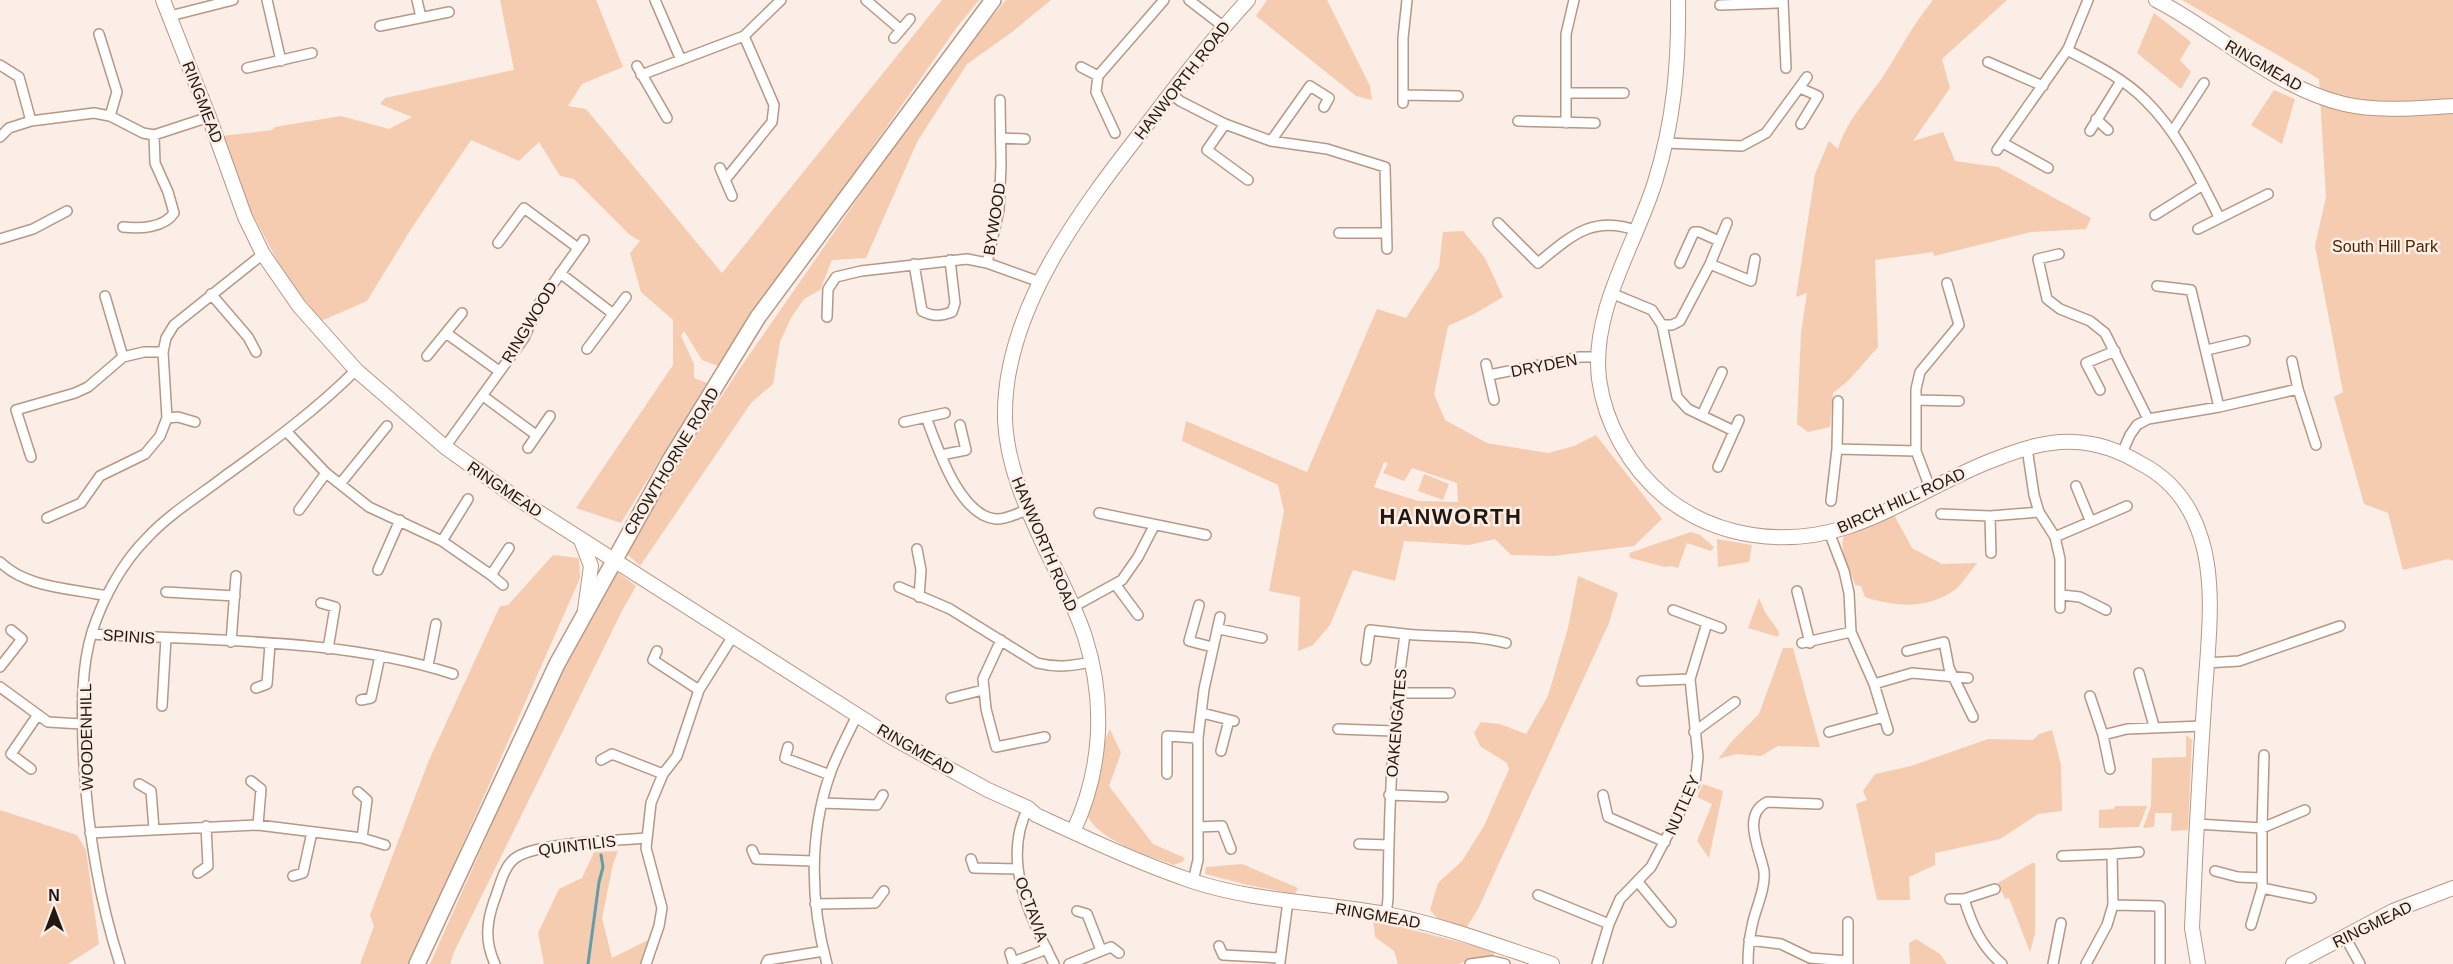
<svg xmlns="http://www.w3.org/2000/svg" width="2453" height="964" font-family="Helvetica,sans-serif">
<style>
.green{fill:#f5ccb0;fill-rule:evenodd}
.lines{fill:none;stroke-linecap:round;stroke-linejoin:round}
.stream{stroke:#629eaa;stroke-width:3}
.street-casing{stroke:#b69885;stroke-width:12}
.secondary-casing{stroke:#b69885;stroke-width:16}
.primary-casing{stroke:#b69885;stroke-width:18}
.street{stroke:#fff;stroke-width:9}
.secondary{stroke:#fff;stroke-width:14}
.primary{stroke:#fff;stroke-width:15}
.labels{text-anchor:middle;stroke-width:5;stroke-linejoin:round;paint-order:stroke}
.street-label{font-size:16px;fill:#231811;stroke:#fbeee6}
.park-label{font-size:16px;fill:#4d2501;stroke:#fbeee6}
.district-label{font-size:22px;font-weight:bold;letter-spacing:1.5px;fill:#231811;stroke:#fbeee6}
</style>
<rect width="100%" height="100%" fill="#fbeee6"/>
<path class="green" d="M500,0h96l27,67 -41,17 -14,22 18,3 136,164 220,-273h37l-22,27 -239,339 -16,-6 -18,-29 -3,5 13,28v14l13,5 -86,140 -45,-15 97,-143v-45l-32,-28 -11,-39 10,-12 -10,-6 -56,-56 -14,-3 -21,-34 -20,19 -48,-21 -60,89 -44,72 -46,20 -37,-48 -37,-69 -25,-68 50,-6 3,-3 66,-11 48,13 23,-12 -32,-13 5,-6 129,-28z
M1006,0h45l-39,32 -45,32 -50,78 -51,116 -34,2 -12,30 -16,9 -13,19 -11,24 -7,42 -22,19 -111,163 -14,-13 42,-74 70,-108 206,-297z
M1267,0h60l43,86 2,14 -16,-4 -100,-80z
M1933,0h74l-65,59 8,29 -37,53 30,-9 12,29 43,6 93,51 -5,11 -55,3 -97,24 -1,-4 -58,8 3,87 -29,33 -16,13 -3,34 -22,5 -11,-8 4,-91 6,-40 -11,4 19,-123 14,-33 9,8c8,-27 28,-48 44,-71 17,-26 31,-54 51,-78z
M2182,0h271v561l-5,-2 -45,11 -15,-57 -24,-9 -30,-107 9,-5 -28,-146 11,-49 -7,-118z
M2154,13l37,29 -11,18 11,12 -10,17 -44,-36z
M2274,90l21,9 -13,45 -31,-19z
M1463,231l22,27 18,39 -29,17 -26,12 -14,68 11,26 42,23 61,10 26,-7 22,-11 66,84 -28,27 -81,10 -42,-1 -16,-16 -26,6 -65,-4 -9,40 -42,-11 -23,55 -17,20 -15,6 2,-54 -31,-6 15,-80 -6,-26 -96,-44 4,-20 121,51 70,-163 29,9 33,-51 4,-35zM1384,462l4,1 -5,10 21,8 8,-13 45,15 1,19 -40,-1 -44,-14z
M1424,474l25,10 -6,16 -25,-9z
M1893,513l19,35 30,16 35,-1c-7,8 -13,19 -21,26 -29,21 -59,18 -91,8l-4,-11 -6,-1c-4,-14 -17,-35 -11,-50z
M1691,532l9,3 14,12 -3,4 -24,-8 -9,25 -8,-2 -5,1 -35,-9 -1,-5z
M1717,539l35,6 -3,17 -31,5z
M553,555l26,3 1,20 -170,386h-50l14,-38 -4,-11 59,-155 71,-154 8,-1z
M612,568l24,18 -13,23 -169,343 -4,12h-20l144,-324z
M1578,576l40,17 -9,30 -131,286 -12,19 -28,-9 -8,-9 8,-27 24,-22 22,-35 25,-57 -2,-6 -27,-17 -6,-13 7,-11 19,2 26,10 22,-38 20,-68z
M1759,598l6,14 14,20 -1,5 -30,-9z
M1783,648h10l27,99 -42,-1 -17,10 -24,-2 -19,5 15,-19 26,-26z
M1110,729l11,24 -12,33 44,58 32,14 -3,4 -8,3c-26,-10 -74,-23 -87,-50l15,-69z
M2052,730l9,35 1,46 -24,3 -38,25 -65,14v12l-26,12 1,23h-33l-21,-96 11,-4 -4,-9 12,-17 36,-8 77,-27 45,1 6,-6z
M2186,735l6,5 -4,90 -17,1 1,-18h-17l-1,14 -11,1 8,-22 1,-48 34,-1z
M1703,784l20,7 -14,67 -12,-17 15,-37 -15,-7z
M2115,806h32l-8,21 -40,1v-18l15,-1z
M0,810l77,25 9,15 13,94 -31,20h-68z
M618,851l-5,13 -11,54 10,40 36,-18 -8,24h-96l-6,-31 21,-44 23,-11 12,-26z
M2032,863h3v70l-5,19 -21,-54 -4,1 -7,-16z
M1242,864l56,24 -3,6 -47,-9 -43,-11 1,-7z
M1373,920l122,31 -2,6h-15l-20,7h-60l-4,-13 -19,-14z
M1916,939l24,15 7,10h-37l-1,-21z"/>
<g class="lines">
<path class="stream" d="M588,964l11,-82 4,-15 -2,-12"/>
<g class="street-casing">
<path id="street" d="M267,0l14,61
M417,0l4,17
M655,0l26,60
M866,0l35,30
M1189,0l35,27
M1783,0l3,68
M1720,5l57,-2 6,-3
M170,16l63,-16
M380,26l69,-14
M99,34l18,58 -7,24
M894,38l16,-19
M2067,50c27,14 56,28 78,50 33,32 54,77 74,117
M1988,62l55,24
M0,65l19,12 12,44
M637,66l30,52
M1081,67l17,9
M247,68l65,-15
M641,75l103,-39 37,-36
M1800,88l18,8 -17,28
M1171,93l9,8 45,23 46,17 56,8 58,18 2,82
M1566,93h58
M1403,95l55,1
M1403,103v-65l4,-38
M2096,119l12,11
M1518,121l77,2
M1566,123v-89l8,-34
M1225,124l-18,26 41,30
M2090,131l31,-50
M2172,132l32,-49
M1115,133l-19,-41 2,-16 66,-76
M0,137l9,-9 22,-7 63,-8 16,3 33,17 11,2 55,-18
M1001,138l24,1
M1271,141l39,-55 19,12 -5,9
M1665,143l77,3 24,-13 41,-56
M2003,143l45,25
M1997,150l71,-101 20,-49
M720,168l12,28
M725,180l47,-58 2,-17 -30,-69
M2155,215l48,-30
M1498,223l40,40c33,-27 55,-49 100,-32
M123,227c17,2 41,1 51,-14l-6,-21 -13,-29 -1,-28
M2198,229l70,-35
M1339,233h47
M0,239l33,-10 34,-18
M498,243l26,-35 54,40
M2059,254l-21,5 9,40 13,10 30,12 15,12 43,86
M987,263l12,-53 2,-44 -1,-66
M1680,263l14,-31h5l20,9
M914,264l8,47c11,6 19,5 30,1l3,-9 -5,-43
M1710,264l41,17 4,-22
M560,273l52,40
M2157,286l34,4 28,117
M1611,293l41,17 10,15h10l8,-4 30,-57 17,-41
M211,294l37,43 8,15
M105,296l18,61
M827,317l1,-28 8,-12 25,-6 106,-12 20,4 53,19
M1662,325l15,72 11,12 46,22
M446,333l53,38
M587,349l39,-52
M2207,350l38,-9
M427,356l35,-43
M2292,361l6,28 18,56
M1486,364l8,36
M1489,375l91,-18h20
M2100,390l-14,-27 29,-12
M483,396l53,39
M1916,400l43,1
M1702,415l20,-43
M926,417c11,29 33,99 70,102 9,1 22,-6 31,-9
M167,418l11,-1 17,5
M904,422l41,-9
M286,431l40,42 43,34 73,34 49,34 12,10
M445,447l79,-109 16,-36 44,-62
M528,448l22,-32
M2027,448l7,47 5,17 16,25 5,22v49
M1837,449l79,2
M2122,453l8,-18 7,-10 11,-6 71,-12 79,-18
M941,455l25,-5 -6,-25
M31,457l-15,-47 59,-17 13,-6 35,-30 21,-5h19
M1718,467l21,-47
M340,484l47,-58
M2076,486l14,34
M1930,488l-14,-37v-62l4,-17 39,-47 -12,-42
M1831,501l6,-52 1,-48
M299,510l27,-37
M1099,513l107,22
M1941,514l49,2 49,-4
M1990,516l1,37
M47,518l34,-15 19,-27 45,-22 15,-18 7,-18 -4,-66 3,-14 8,-13 89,-71
M1829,532l15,39 5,22 2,39 23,52 14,46
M2055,537l72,-31
M442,541l26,-42
M917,549l4,21 -2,27
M0,562c28,27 71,26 107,34
M378,570l22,-50
M491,575l18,-27
M1115,584l23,31
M899,587l51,22 87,54c20,5 35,3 54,-1
M1797,591l13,52
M166,592l69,4
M2062,595l18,2 26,13
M321,603l14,4 -7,42
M1199,605l-10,36 23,6
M1073,607l49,-27 16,-23 16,-31
M1673,610l48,18
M1219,629l43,9
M92,634c115,7 251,4 361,40
M1001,640l-18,39 3,30 10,38 49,-10
M231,642l5,-66
M1802,643l49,-11
M657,651l-4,9 46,30
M1907,651l37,-9 5,26 24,49
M1366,660l4,-30 35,4
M2206,663l33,-2 101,-35
M428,666l8,-42
M0,667l22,-28 -11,-9
M2139,673l15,53
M1642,681l48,-2
M1874,684l38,-11 56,5
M0,687l48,35 34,2
M256,688l11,-4 3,-40
M1398,693h52
M2090,696l13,39 24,-6 75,-3
M951,698l32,-8
M361,700l10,-2 9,-42
M162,706l4,-68
M1202,713l32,8
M1338,729l55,2
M1694,732l41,-30
M1829,732l55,-15
M2103,735l7,34
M788,747l-3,11 45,17
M1221,751l8,-31
M2264,755l-2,73 43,-18
M601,760l11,-6 51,20
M31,769l-20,-15 26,-38
M1167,774v-38l31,2
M251,781l10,8 -3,36
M139,784l12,7 3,38
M358,792l9,8 -5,38
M1389,795l54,2
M1603,795l5,22 57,25
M823,803l54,2 6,-10
M1028,808c-27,53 2,108 26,156
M2197,824l65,4v60l-11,37
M1198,827l24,-1 9,23
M90,833l168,-8 104,13 23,7
M1359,844l30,1
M752,850l4,9 57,2
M2112,854l27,-2
M2062,856l50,-2 1,51 -6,20 -21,39
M971,859l3,9 44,1
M2215,871l23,6 24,1
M198,873l10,-7 -2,-40
M293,876l10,-3 9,-41
M1193,881l5,-21v-122l6,-49 16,-72
M1638,882l33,40
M2262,888l49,10
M1995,889l-31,10c8,26 17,47 38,65
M1538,895l71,29
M1950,899h14
M815,904l60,-1 9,-12
M2113,905l47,1v57
M1077,911l10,3 14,36
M1386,914l2,-15c1,-89 4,-176 17,-265 34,4 69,0 101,9
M1848,922v42
M2344,935l16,29
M1749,940l32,4 29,14 38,3
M1219,946l4,9 57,3
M1010,953l3,9 34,-13
M1280,962l8,-61
M120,964c-23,-71 -34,-145 -37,-219 -1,-37 -2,-77 9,-113 11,-34 30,-69 55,-94 22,-24 52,-42 78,-62 46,-33 91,-66 131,-106
M495,964c-10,-22 -9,-40 -1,-63 5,-12 9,-33 20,-42 21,-17 102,-18 132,-21
M646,964l13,-38 3,-18 -16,-60 5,-45 12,-29 14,-18 22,-66 34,-54
M766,964l2,-4 56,-9
M827,964c-17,-62 -18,-129 3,-190 7,-20 18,-39 27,-59
M1069,964l42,-17 8,6
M1470,964l22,-3 13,3
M1597,964l12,-40 11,-25 31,-32 44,-84 3,-26 -8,-78 17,-56
M1748,964c0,-13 1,-25 4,-38 3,-17 14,-37 12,-55 -4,-21 -23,-56 3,-69l51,2
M2053,964l8,-41"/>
</g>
<g class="secondary-casing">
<path id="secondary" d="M163,0l46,117 36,100 18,37 36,52 57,64 89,77 70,50 378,241 95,52 40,18 8,7c52,24 103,48 156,66 63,21 129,21 194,33 57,11 112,32 166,50
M1678,0c1,63 -4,121 -23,182 -20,64 -64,128 -56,197 6,45 31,89 66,118 51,41 120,50 182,30 51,-17 96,-48 146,-67 26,-10 54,-20 82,-18 24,1 45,9 65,21 31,16 51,42 61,75 16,50 6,115 3,168 -5,74 -9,148 -12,222l6,36
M2156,0c63,32 117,87 188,104 35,8 73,4 109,2
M581,540l10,26 -6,44
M1073,832c29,-61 33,-130 12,-195 -10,-31 -26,-60 -40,-89 -19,-41 -38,-82 -40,-128 -3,-109 77,-212 140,-293 33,-44 66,-87 103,-127
M2293,964l100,-53 60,-23"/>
</g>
<g class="primary-casing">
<path id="primary" d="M417,964l140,-300 112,-202 89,-145 235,-317"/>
</g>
<use href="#street" class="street"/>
<use href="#secondary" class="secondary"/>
<use href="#primary" class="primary"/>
</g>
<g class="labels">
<g class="street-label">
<text transform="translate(2264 65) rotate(30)" y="6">RINGMEAD</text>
<text transform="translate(1182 80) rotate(-52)" y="6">HANWORTH ROAD</text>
<text transform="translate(203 102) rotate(69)" y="6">RINGMEAD</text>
<text transform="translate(994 219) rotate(-81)" y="6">BYWOOD</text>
<text transform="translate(529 322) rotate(-59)" y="6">RINGWOOD</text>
<text transform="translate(1544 365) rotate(-11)" y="6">DRYDEN</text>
<text transform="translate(671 461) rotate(-59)" y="6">CROWTHORNE ROAD</text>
<text transform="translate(505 489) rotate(34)" y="6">RINGMEAD</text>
<text transform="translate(1901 500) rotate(-24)" y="6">BIRCH HILL ROAD</text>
<text transform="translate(1045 544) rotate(67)" y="6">HANWORTH ROAD</text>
<text transform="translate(129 636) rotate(4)" y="6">SPINIS</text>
<text transform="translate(1396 723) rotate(-85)" y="6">OAKENGATES</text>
<text transform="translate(86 737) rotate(-91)" y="6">WOODENHILL</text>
<text transform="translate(916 749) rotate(30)" y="6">RINGMEAD</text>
<text transform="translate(1682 805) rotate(-66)" y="6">NUTLEY</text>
<text transform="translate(577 845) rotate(-7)" y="6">QUINTILIS</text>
<text transform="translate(1032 909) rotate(70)" y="6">OCTAVIA</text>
<text transform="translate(1378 915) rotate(10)" y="6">RINGMEAD</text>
<text transform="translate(2372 924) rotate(-26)" y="6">RINGMEAD</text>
</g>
<g class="park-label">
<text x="2385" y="252">South Hill Park</text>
</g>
<g class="district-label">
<text x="1451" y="524">HANWORTH</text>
</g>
</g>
<g transform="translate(54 910)" stroke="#fbeee6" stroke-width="4.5" paint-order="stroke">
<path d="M0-4.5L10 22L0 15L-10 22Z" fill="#231811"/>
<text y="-9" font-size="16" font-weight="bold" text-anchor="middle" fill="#231811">N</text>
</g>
</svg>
